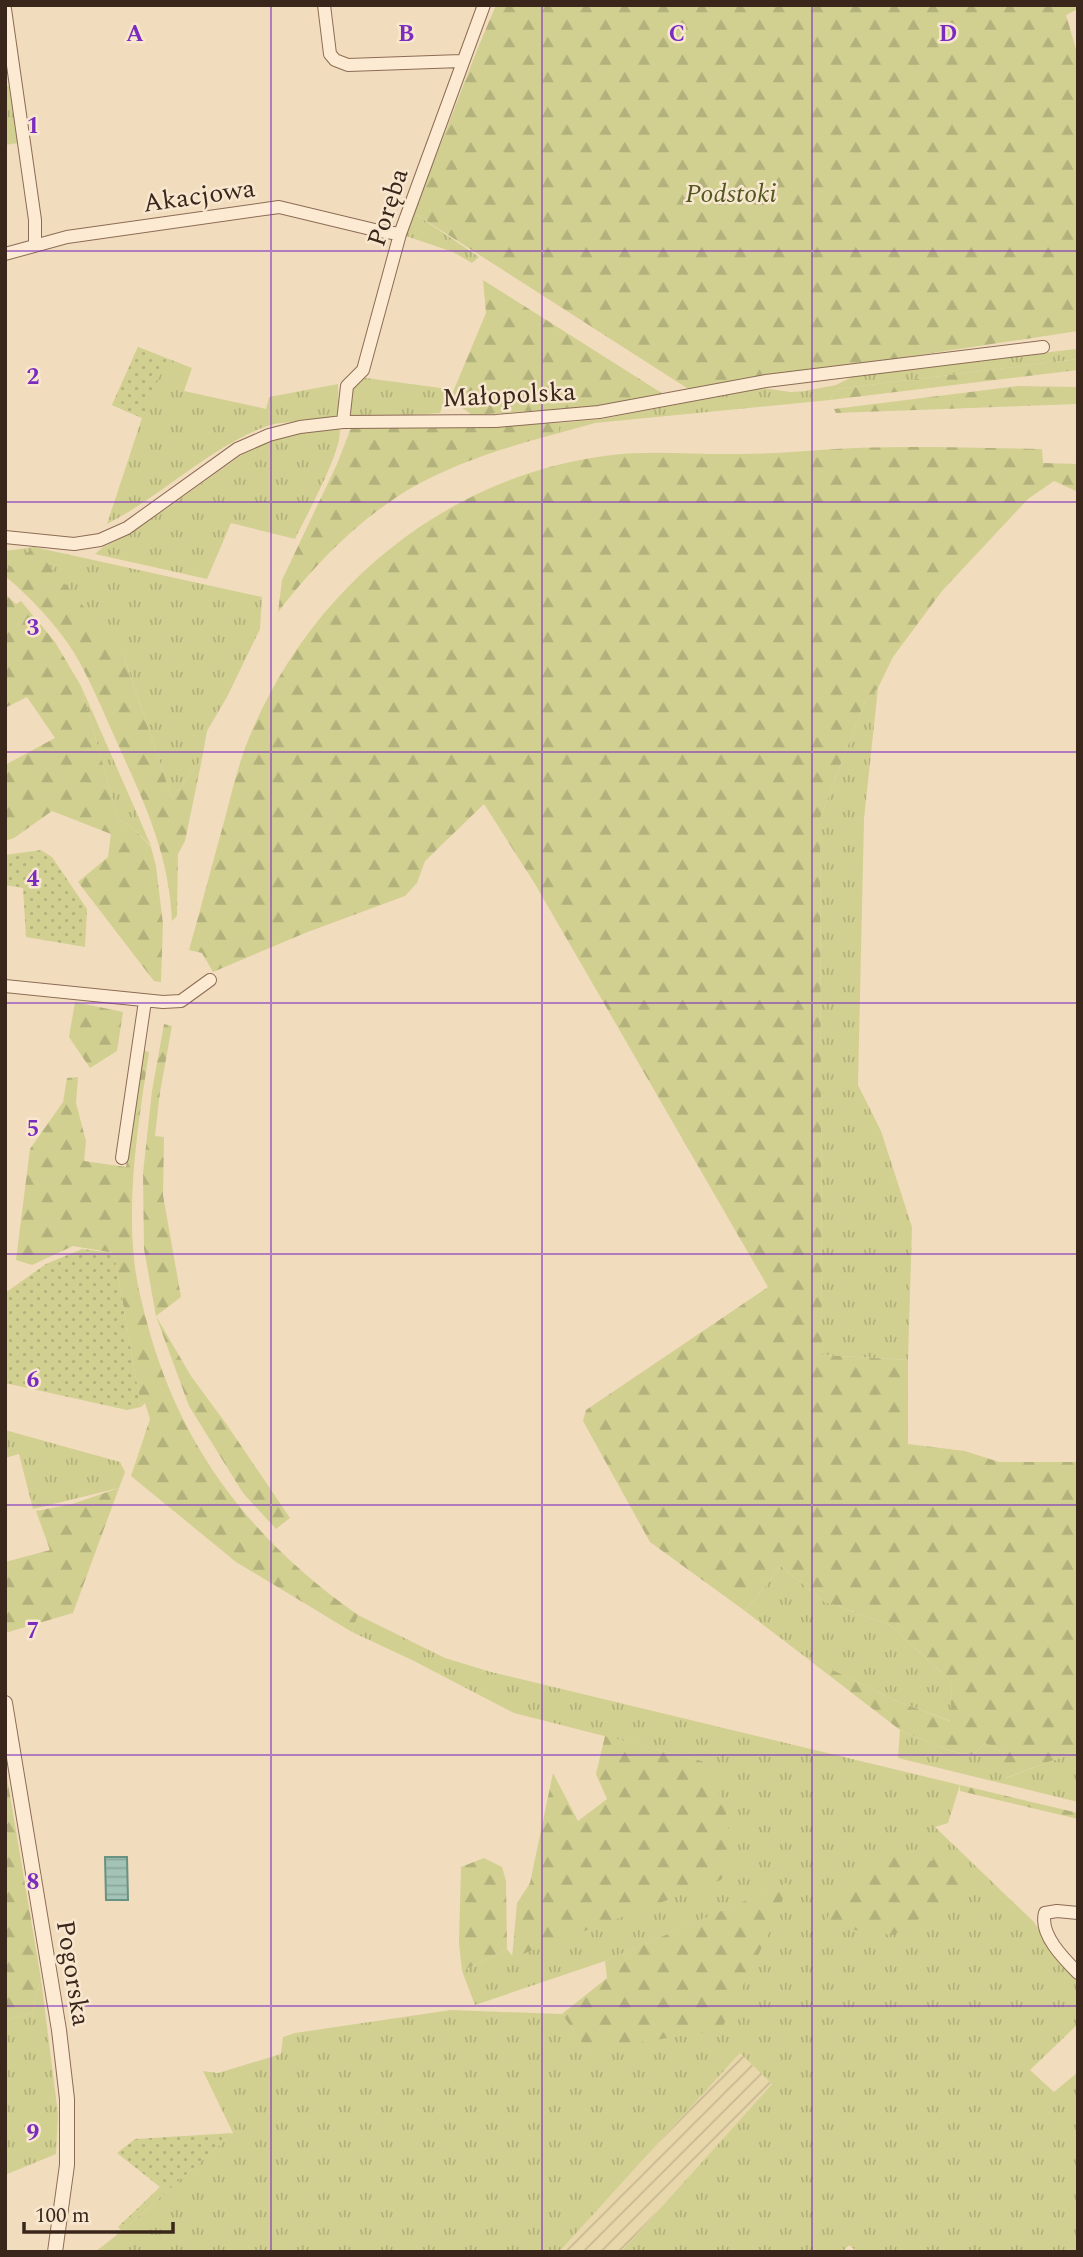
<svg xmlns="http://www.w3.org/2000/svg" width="1083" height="2257" font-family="Spectral,serif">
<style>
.farmland{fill:url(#farmland-furrows)}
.grass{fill:url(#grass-tufts)}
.forest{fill:url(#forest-firs)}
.park{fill:url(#park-dots)}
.water{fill:url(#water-rules);stroke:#689282;stroke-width:2}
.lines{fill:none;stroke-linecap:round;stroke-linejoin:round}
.minor-casing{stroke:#8c6c55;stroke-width:14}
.tertiary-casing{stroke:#8c6c55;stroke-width:16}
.minor{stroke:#fcead2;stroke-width:12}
.tertiary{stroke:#fcead2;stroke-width:14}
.grid{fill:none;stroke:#7b2cbf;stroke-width:2;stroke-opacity:0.55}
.labels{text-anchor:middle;stroke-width:5;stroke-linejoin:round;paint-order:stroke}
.park-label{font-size:26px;font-style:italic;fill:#515820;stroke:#f8e7cf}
.street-label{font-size:26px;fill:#3a261b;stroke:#f8e7cf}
.grid-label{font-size:23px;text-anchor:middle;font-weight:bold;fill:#7b2cbf;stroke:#f8e7cf;stroke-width:5;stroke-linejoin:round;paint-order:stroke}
</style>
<defs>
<pattern id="farmland-furrows" width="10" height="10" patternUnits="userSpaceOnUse" patternTransform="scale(1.75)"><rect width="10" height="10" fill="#e8d7ab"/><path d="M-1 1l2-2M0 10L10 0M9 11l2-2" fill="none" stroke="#c8b893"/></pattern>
<pattern id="grass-tufts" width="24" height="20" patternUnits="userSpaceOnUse" patternTransform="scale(1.75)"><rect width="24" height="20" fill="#d1d091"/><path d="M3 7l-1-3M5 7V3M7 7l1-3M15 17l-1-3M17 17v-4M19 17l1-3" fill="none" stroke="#b4b27c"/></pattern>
<pattern id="forest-firs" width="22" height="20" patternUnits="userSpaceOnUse" patternTransform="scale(1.75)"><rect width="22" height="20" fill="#d1d091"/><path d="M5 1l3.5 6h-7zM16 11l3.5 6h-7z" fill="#b4b27c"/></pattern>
<pattern id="park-dots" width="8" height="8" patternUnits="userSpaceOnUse" patternTransform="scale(1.75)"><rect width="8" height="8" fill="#d1d091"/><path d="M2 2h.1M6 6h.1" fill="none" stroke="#b4b27c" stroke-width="1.8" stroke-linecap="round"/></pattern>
<pattern id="water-rules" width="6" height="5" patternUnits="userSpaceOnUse" patternTransform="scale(1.75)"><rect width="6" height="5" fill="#a2c3b5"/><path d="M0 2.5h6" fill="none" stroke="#8ca79b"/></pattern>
</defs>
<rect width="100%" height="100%" fill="#f2dcbe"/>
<path class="farmland" d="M740,2053l32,31 -151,168h-62z"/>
<path class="grass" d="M9,86l9,57 -13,2v-58z
M414,213l65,44 -7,6 -19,-11 -50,-17 6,-7z
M138,347l54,21 -8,23 82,18 3,-12 69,-13 1,29c-7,9 -55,7 -72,13 -59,22 -105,70 -160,98l35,-106 -30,-13z
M1076,349l2,10 -242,30 -6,11 -235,23 -36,10v-10l43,-4 160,-31 29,4 14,-1 31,-6 20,-10z
M366,378l82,11 -8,24 -71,5 -20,-1 1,-29 10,-9z
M339,428c7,16 -35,92 -44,111l-64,-16 -24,56 -112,-25 8,-7 29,-14 118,-84 49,-17z
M34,547l228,50 -2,32 -33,68 -20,34 -5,28 -30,39 -49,-144 -118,-83v-20z
M81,686l61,139 9,21 -19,-19 -14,-8z
M878,688l-14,131 -6,266 23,46 31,96 -4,133 -86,-5 -2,-537 45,-117z
M5,1430l115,32 5,10 -6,16 -86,21 -14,-55 -14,4z
M781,1566l42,35 67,24 62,57 -1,39 -57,-21 -90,-44 -59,-45z
M358,1615l87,43 46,14 469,113 -12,38 -13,4 99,95 15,24 29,31v47l-48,46 24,22 24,-20v175l-4,5h-217l-8,-7 -7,7h-221l151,-168 -32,-31 -181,199h-464l27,-21 111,-98 -30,-62 15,2 63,-19 2,-17 12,-4 156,-23 111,4 25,36 201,-167 -183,78 -130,44 -13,-34 45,-22 6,8 189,-196 -188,-48 -102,-53 -60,-28z
M900,1730l50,21 23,4 12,-12 18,9 3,26 72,-27v51l-180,-44z
M41,1979l17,135 -2,40 -51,21v-154l27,-9z"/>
<path class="forest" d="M496,5h582v4l-12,6 12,41v275l-388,59 -276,-177 63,-163z
M483,280l185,117 -78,10 -118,8 -22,-16 36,-86z
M1078,359v11l-248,30 6,-11z
M1019,386l59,1v17l-242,9 -2,-4z
M559,423v10c-45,12 -89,25 -131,46 -60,30 -110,81 -150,133l4,-32 55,-116 14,-36z
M936,447l106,2 1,14 35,1v28l-24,-11 -26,18 -86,92 -49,66 -15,31 -13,13 -45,117 2,537 86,5v84l57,7 34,11h79v289l-73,27 -2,-26 -18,-9 -12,12 -23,-4 -50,-21 -96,-74 90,44 56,21 2,-39 -62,-57 -67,-24 -42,-35 -36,45 -95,-69 -67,-121 3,-11 182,-123 -233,-403 -51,-80 -59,57 -8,22 -12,13 -100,37 -92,39 -11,-19 -13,-3c12,-43 23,-85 35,-128 8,-30 15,-62 28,-91 61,-143 190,-250 345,-274 48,-8 96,-2 143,-3 32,0 64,-3 95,-5 34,-2 67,-2 101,-2z
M34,547l89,107 49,144 30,-39 -17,82 -7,13 -1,62 -5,5c-3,-69 -29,-121 -57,-183 -13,-29 -25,-59 -42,-87 -18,-28 -43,-54 -68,-75v-5z
M5,594l11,10 5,-3 34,41 26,44 37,133 14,8 19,20 5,19 7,58 -2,58 -7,-1 -76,-99 30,-25 3,-23 -59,-23 -38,27 -9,3v-76l50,-27 -28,-41 -22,11z
M75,1002l48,10 -6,39 -27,17 -21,-31z
M164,1024l8,2 -12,66 -5,44 9,1 -1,58 18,102 -25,19 35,60 36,49 63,93 -14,11 -33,-36 -54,-87 -33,-90 -12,-67 -1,-76 9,-82z
M142,1050l7,2c-10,67 -22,138 -15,206 2,25 9,49 15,72 34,122 106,213 209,285l-6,17 -116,-70 -105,-86 19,-57 -5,-16 -4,4 -27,-154 -41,-7 -41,19 -16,-5 14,-111 33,-47 4,-24 11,-1 -2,26 10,38 -2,20 42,6z
M119,1488l-46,125 -68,20v-71l45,-12 -14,-39 36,-7z
M605,1736l97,25 23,44 7,54 -11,21 -209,78 5,-55 13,-20 23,-110 25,48 29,-22 -11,-25z
M5,1766l36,213 -9,33 -27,9z
M960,1785l118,28v6l-118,-28z
M932,1842c24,12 28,24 30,49l-68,44 -70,-9 21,-48 26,-16 23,-5 39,4z
M484,1858l18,9 4,14 1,68 -45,22 -3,-28 2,-76z
M789,1882l-14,39 -54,109 -134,20 -25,-36 45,-36 -2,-17z"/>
<path class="park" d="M138,347l29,12 -25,59 -30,-13z
M41,850l11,7 35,52 -2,38 -59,-10 -3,-49 -18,-3v-30z
M82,1249l32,4 27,154 -14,3 -122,-27v-90l41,-29z
M233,2133l-111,98 -4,-4 42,-40 -43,-34 18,-14z"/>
<path class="water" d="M105,1857h22l1,43h-22z"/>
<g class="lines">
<g class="minor-casing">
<path id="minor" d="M324,5l6,49 5,6 13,5 113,-4
M5,9l30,211v24
M5,254l62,-17 212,-30 100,24 21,3
M343,422l4,-36 16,-16 37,-136 84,-229
M5,537l69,7 26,-4 27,-12 110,-79 32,-14 31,-8 43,-5 153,-1 103,-9 167,-31 277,-34
M5,986l158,16 18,-1 29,-21
M122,1158l23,-157
M1078,1913l-21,-2 -12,2c-6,21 19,46 33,60"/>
</g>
<g class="tertiary-casing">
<path id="tertiary" d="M5,1703l54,327 8,69v66l-12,87"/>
</g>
<use href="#minor" class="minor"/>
<use href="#tertiary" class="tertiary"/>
</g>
<path class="grid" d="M271,5v2247M542,5v2247M812,5v2247M5,251h1073M5,502h1073M5,752h1073M5,1003h1073M5,1254h1073M5,1505h1073M5,1755h1073M5,2006h1073"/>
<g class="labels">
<g class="park-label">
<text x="731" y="202">Podstoki</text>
</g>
<g class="street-label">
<text transform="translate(199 195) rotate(-8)" y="9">Akacjowa</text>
<text transform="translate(387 207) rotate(-72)" y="9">Poręba</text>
<text transform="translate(509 394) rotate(-3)" y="9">Małopolska</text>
<text transform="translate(74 1973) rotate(81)" y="9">Pogorska</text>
</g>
</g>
<g class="grid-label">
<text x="135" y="41">A</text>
<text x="406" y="41">B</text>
<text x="677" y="41">C</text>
<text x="948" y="41">D</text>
<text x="33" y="133">1</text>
<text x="33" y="384">2</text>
<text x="33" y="635">3</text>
<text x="33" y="886">4</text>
<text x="33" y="1136">5</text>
<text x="33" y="1387">6</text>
<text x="33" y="1638">7</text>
<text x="33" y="1889">8</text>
<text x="33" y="2140">9</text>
</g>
<rect width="1083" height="2257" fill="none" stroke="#3a261b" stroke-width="14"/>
<path d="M24 2222v10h149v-10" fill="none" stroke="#3a261b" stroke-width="3.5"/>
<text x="35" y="2222" font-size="21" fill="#3a261b" stroke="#f8e7cf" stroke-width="5" paint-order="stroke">100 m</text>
</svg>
